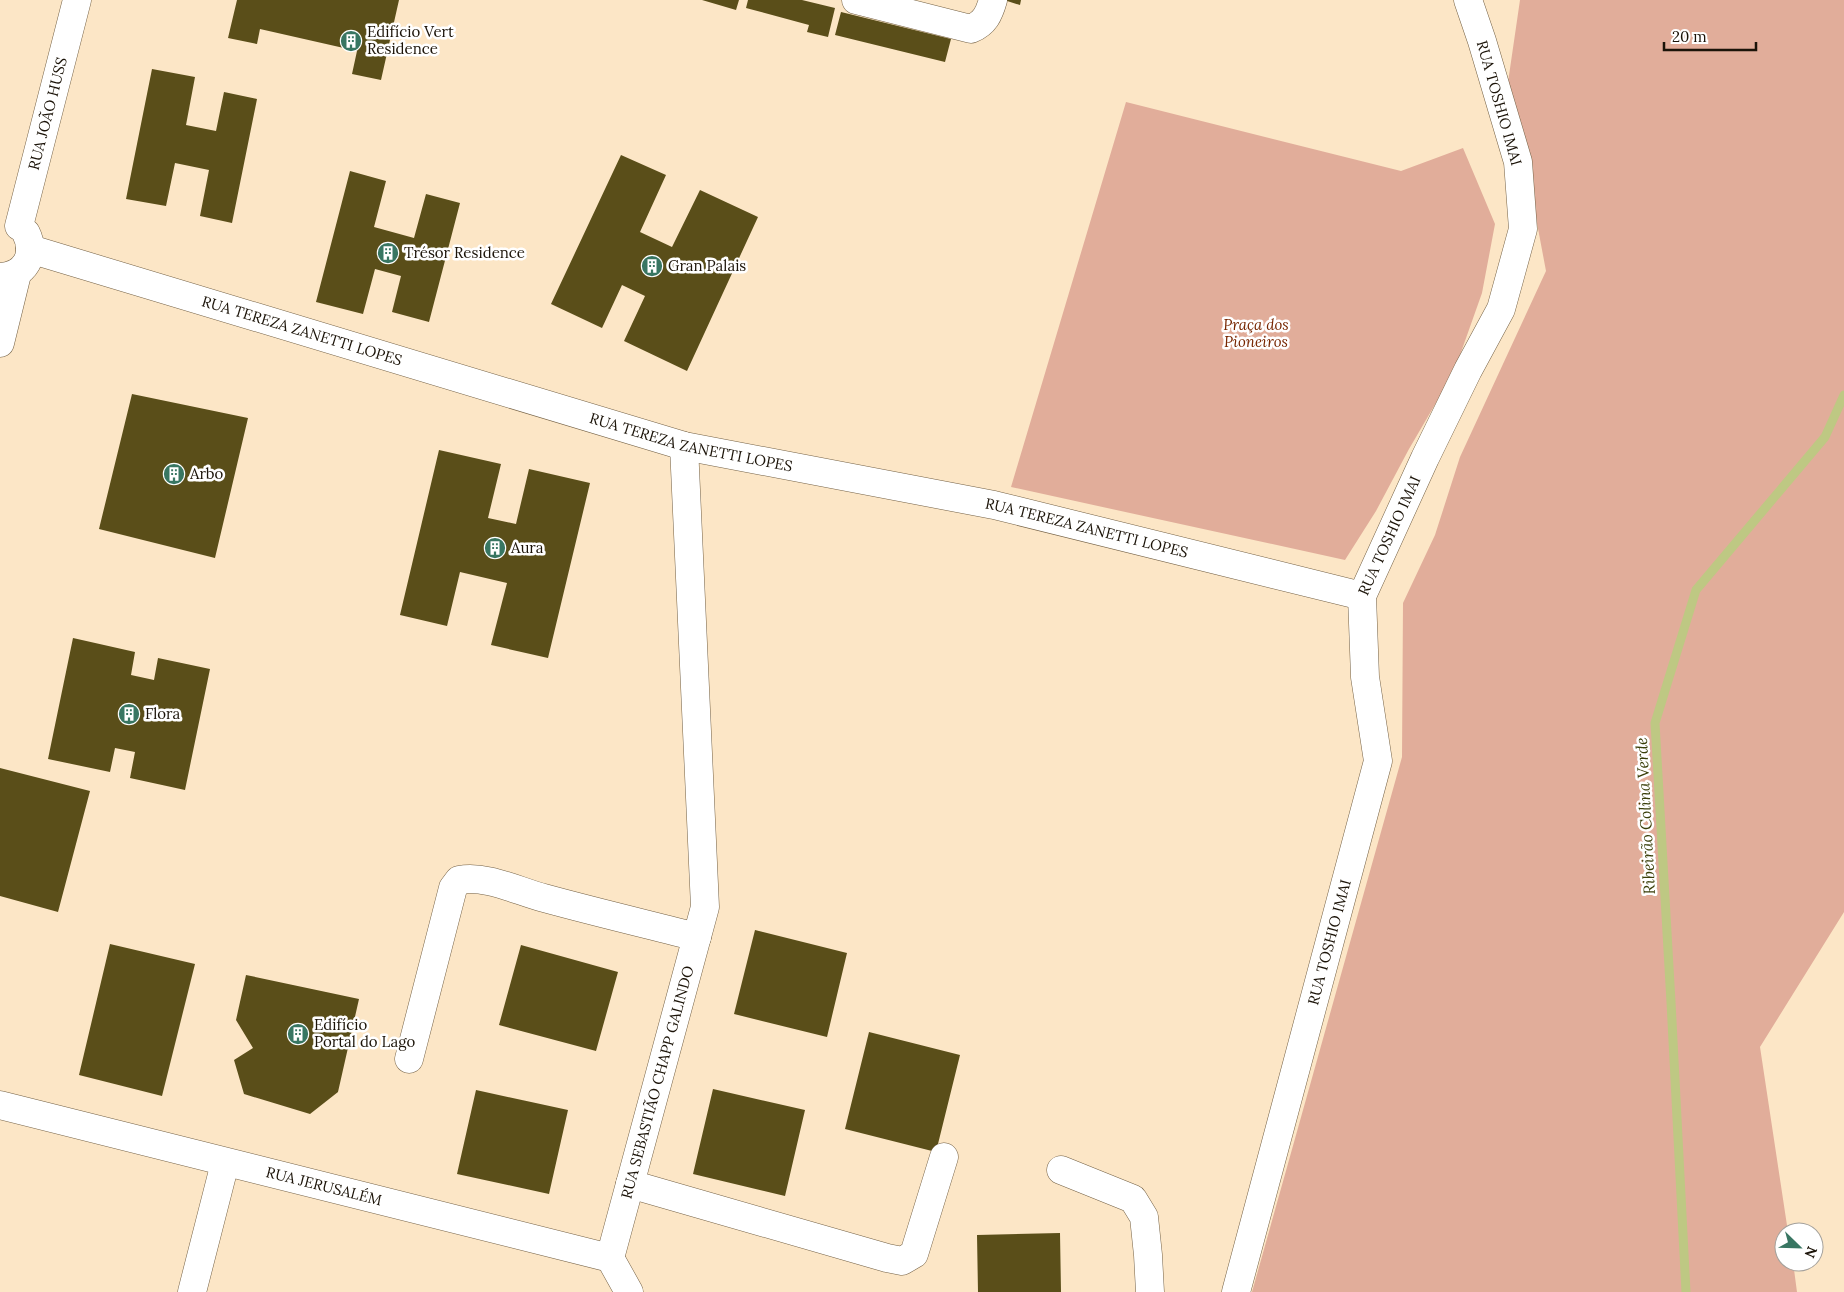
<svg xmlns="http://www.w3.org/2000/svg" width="1844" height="1292" font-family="Lora,serif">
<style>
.green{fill:#e1ad9a}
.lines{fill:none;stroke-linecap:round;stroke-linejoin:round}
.stream{stroke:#bec883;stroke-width:9}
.building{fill:#5a4e19}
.minor-casing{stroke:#746145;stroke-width:29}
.minor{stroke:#fff;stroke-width:28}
.labels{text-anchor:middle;stroke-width:5;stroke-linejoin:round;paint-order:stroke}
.poi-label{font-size:15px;fill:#1b1308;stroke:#fff;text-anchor:start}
.street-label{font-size:15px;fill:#1b1308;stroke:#fff}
.park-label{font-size:15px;font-style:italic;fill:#772600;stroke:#fff}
.water-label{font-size:16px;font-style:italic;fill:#393e08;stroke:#fff}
</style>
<rect width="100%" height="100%" fill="#fce6c6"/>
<path class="green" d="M1520,0h324v912l-84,135 28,185h-4v30h9l4,30h-545l150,-535 1,-154 32,-68 25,-78 86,-186 -26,-138 -13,-44z
M1126,102l275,69 62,-23 32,76 -13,69 -28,79 -45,77 -33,62 -31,49 -334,-73z"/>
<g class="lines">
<path class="stream" d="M1686,1292l-15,-290 -16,-279 41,-133 129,-153 19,-42"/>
</g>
<path class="building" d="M237,0h162l-18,80 -29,-6 5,-23 -97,-22 -3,15 -29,-6z
M702,0h37l-3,10z
M748,0h54l33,8 -7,29 -21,-5 2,-7 -63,-17z
M1004,0h17l-1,5z
M841,12l110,27 -6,23 -110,-27z
M152,69l43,8 -9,48 30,6 8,-39 33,7 -25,124 -32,-7 9,-46 -34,-7 -9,43 -40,-7z
M621,155l45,20 -26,57 32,15 28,-57 58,27 -71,154 -63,-30 21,-45 -23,-11 -20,43 -51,-24z
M350,171l36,10 -12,46 40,11 12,-44 34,9 -31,119 -37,-10 9,-36 -26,-7 -12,45 -47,-12z
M132,394l116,24 -33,140 -116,-29z
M439,450l62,14 -13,54 28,6 13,-55 61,14 -42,175 -57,-13 16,-62 -47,-11 -13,54 -47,-11z
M73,638l62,14 -4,23 23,5 4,-22 52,11 -25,121 -55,-12 5,-26 -20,-4 -5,24 -62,-13z
M0,768l90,23 -32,121 -58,-16z
M755,930l92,23 -20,84 -93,-23z
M110,944l85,20 -33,132 -83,-21z
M521,945l97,27 -22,79 -97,-26z
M246,975l113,24 -21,93 -28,22 -66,-20 -10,-34 19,-12 -17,-28z
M869,1032l91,23 -24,97 -91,-23z
M713,1089l92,21 -20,86 -92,-22z
M476,1090l92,20 -19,84 -92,-20z
M1060,1233l1,59h-83l-1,-57z"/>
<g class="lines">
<g class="minor-casing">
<g id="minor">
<path d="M856,0l115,29c14,-6 18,-15 22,-29"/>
<path id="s1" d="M19,226l58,-226"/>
<path id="s2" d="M30,249l654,197 310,59 368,91"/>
<path d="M0,277c25,-1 37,-22 26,-44"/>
<path d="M0,343l17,-69"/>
<path d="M409,1059l44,-171 6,-8c28,-5 58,11 85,18 51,14 102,26 153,39"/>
<path id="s3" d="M0,1105l610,153 19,34"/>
<path d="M1061,1170l72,29 11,18 4,38 2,37"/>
<path d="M630,1184l257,74 15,3 12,-7 30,-97"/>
<path id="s4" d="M610,1258l95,-351 -21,-461"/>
<path d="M192,1292l33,-129"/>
<path id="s5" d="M1236,1292l142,-531 -13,-84 -3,-81 63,-138 43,-88 33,-61 22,-80 -5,-67 -36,-121 -14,-41"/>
</g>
</g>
<use href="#minor" class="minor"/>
</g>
<defs>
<g id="building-disc" transform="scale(1.125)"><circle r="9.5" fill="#387662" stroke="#fff"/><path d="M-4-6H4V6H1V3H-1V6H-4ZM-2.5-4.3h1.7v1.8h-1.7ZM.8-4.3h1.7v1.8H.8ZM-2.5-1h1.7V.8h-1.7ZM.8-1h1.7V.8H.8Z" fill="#fff"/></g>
</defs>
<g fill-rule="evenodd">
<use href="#building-disc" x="351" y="41"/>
<use href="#building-disc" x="388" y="253"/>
<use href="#building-disc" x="652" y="266"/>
<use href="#building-disc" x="174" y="474"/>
<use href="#building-disc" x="495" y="548"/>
<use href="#building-disc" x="129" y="714"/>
<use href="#building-disc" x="298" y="1034"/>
</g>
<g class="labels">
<g class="poi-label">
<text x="367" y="37">Edifício Vert<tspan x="367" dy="17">Residence</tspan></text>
<text x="404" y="258">Trésor Residence</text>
<text x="668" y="271">Gran Palais</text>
<text x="190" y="479">Arbo</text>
<text x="511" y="553">Aura</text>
<text x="145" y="719">Flora</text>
<text x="314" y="1030">Edifício<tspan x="314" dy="17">Portal do Lago</tspan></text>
</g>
<g class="street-label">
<text transform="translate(1499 103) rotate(74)" y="5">RUA TOSHIO IMAI</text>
<text dy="5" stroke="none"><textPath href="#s1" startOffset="116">RUA JOÃO HUSS</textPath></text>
<text dy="5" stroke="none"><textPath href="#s2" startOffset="284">RUA TEREZA ZANETTI LOPES</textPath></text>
<text dy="5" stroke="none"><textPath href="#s2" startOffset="689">RUA TEREZA ZANETTI LOPES</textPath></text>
<text dy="5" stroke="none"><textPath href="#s2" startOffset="1094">RUA TEREZA ZANETTI LOPES</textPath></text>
<text dy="5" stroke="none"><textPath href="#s5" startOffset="782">RUA TOSHIO IMAI</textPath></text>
<text dy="5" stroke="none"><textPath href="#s5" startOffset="362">RUA TOSHIO IMAI</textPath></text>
<text dy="5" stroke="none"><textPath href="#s4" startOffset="182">RUA SEBASTIÃO CHAPP GALINDO</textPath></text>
<text dy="5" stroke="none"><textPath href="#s3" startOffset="334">RUA JERUSALÉM</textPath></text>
</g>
<g class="park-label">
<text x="1256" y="330">Praça dos<tspan x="1256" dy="17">Pioneiros</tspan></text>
</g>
<g class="water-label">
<text transform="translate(1645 816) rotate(-93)" y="6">Ribeirão Colina Verde</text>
</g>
</g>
<g transform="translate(1799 1247) rotate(113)"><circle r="24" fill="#ffffff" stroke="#a4a19c"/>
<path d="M0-4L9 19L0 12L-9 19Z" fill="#387662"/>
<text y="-8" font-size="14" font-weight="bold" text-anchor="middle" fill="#1b1308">N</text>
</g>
<path d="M1664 42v8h92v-8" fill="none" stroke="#1b1308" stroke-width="2.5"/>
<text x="1672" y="42" font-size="15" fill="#1b1308" stroke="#ffffff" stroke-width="4" paint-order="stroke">20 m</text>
</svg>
